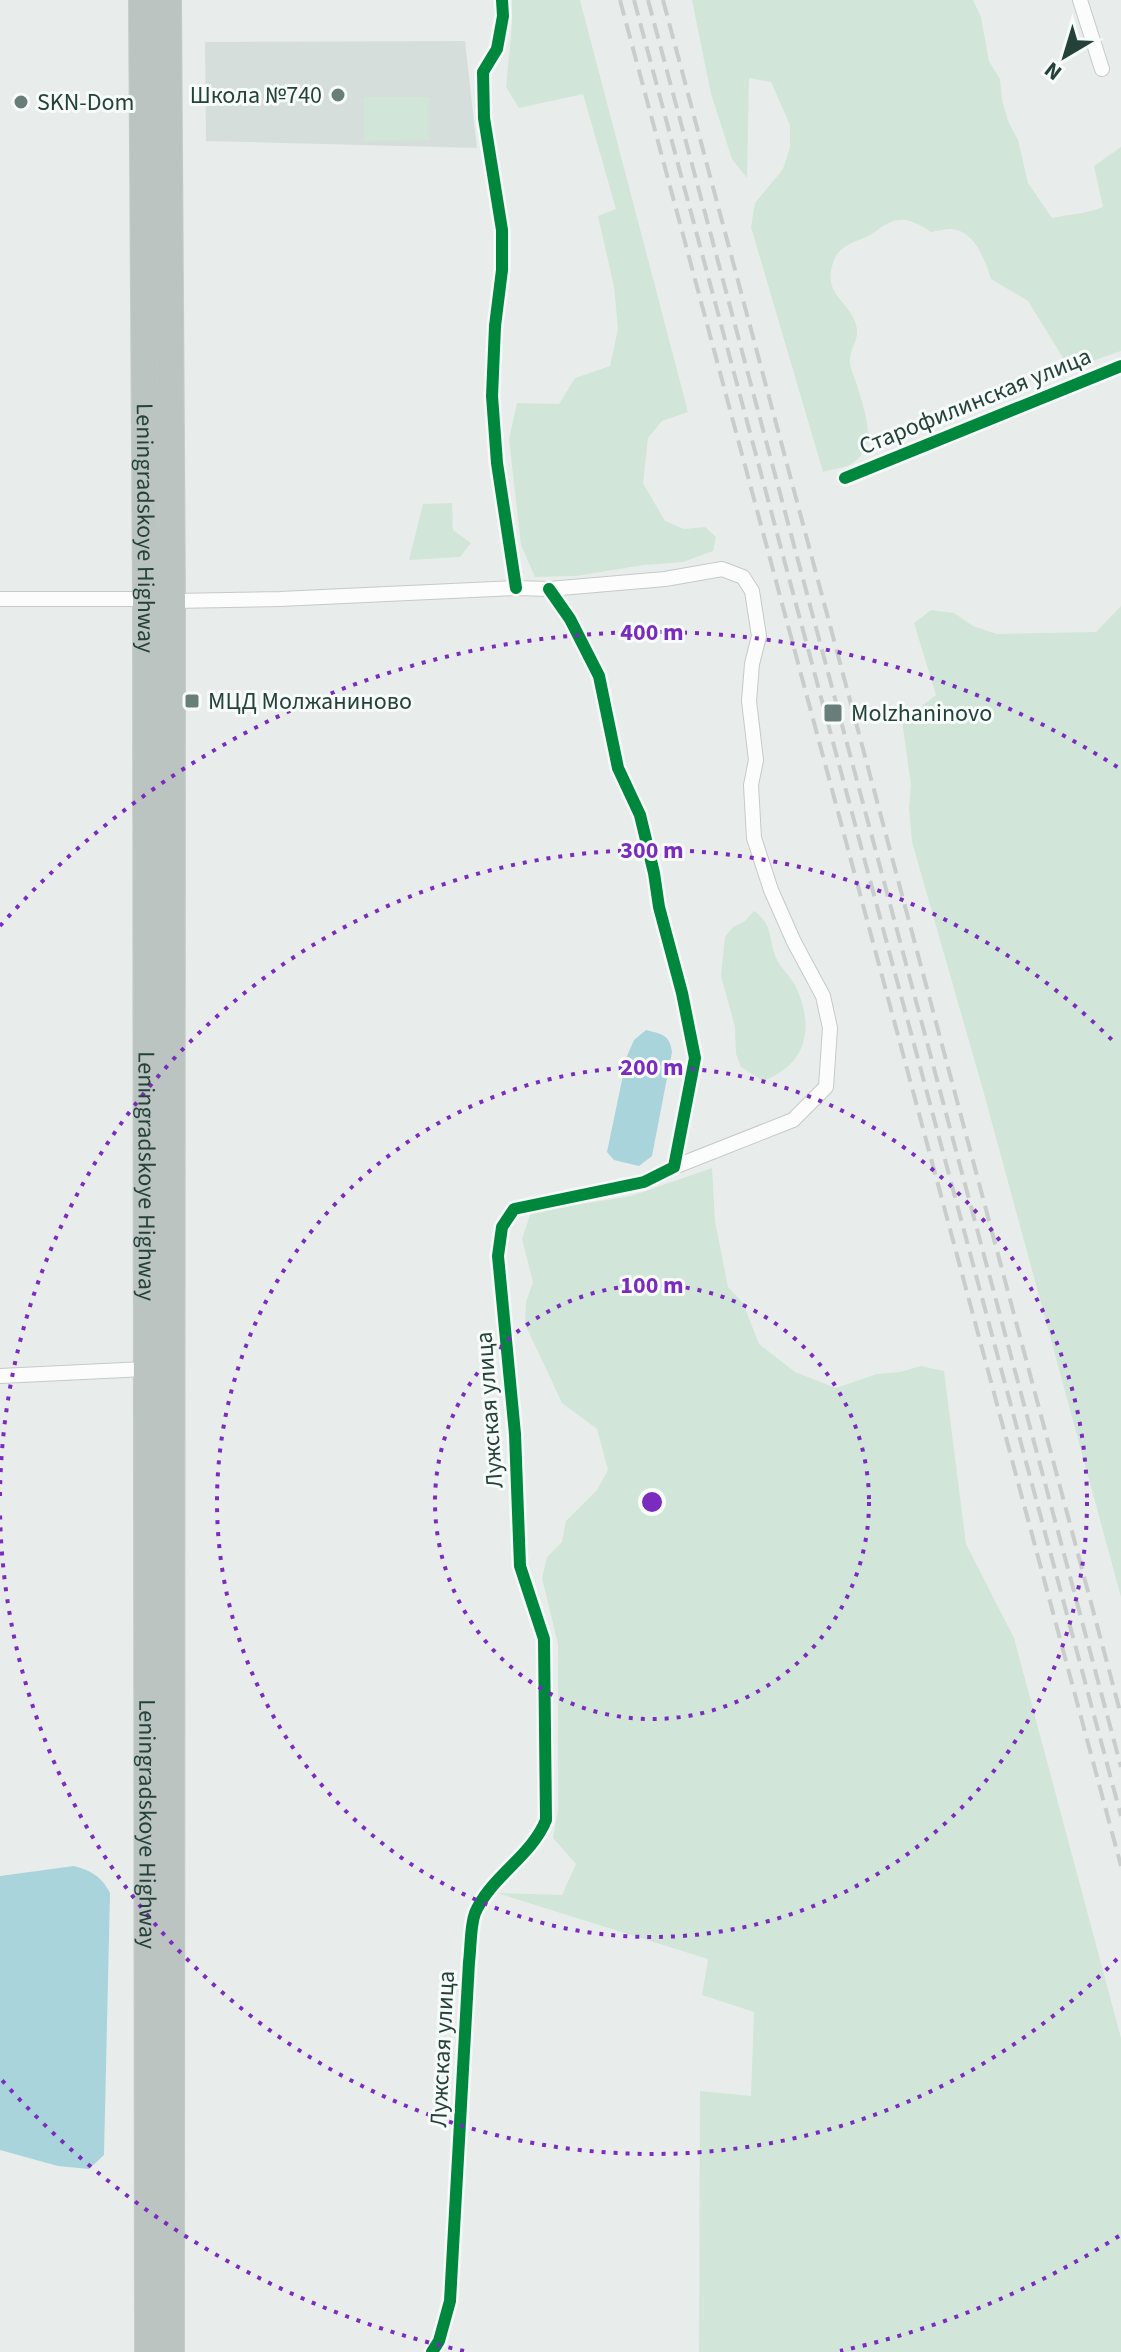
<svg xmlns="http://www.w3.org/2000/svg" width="1121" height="2352" viewBox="0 0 1121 2352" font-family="'Source Sans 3',sans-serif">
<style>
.built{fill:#d6dedb}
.green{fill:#d1e6d8}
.water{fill:#a9d4db}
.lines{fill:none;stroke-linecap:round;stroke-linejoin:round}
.street-casing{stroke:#c5cac8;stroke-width:16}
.highway-casing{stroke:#c3ccc9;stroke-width:28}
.street{stroke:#fcfcfc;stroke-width:14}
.highway{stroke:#bcc4c2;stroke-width:26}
.rail{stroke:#c9cdcc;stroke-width:4;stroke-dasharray:16 8;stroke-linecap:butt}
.cycleway-casing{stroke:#f7fbf9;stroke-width:17}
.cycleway{stroke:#00873e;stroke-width:12}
.ring{fill:none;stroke:#7b2cbf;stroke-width:4;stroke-dasharray:4 8}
.poi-dot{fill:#697e78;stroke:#f7fbf9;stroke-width:3}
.labels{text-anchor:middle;stroke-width:6;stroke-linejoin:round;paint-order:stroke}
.poi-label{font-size:24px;fill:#24423a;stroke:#f7fbf9;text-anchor:start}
.street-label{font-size:24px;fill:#24423a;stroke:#f7fbf9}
.centre{fill:#7b2cbf;stroke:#f7fbf9;stroke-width:4}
.ring-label{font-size:24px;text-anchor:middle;font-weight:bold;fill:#7b2cbf;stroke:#f7fbf9;stroke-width:6;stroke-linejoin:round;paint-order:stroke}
</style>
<rect width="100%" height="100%" fill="#e8edeb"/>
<path class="built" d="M 465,41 L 477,148 L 206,141 L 205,42 Z"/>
<path class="green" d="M 512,0 L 580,0 L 688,412 L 662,421 L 648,438 L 643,483 L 665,521 L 684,529 L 705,527 L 716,537 L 713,551 L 683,562 L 644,565 L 576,576 L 535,577 L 521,545 L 509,439 L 517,403 L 559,404 L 575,378 L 610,366 L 618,329 L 614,287 L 598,216 L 616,209 L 583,94 L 519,108 L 506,87 L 512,24 Z
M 692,0 L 973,0 L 981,17 L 989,61 L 1000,79 L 1002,100 L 1008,121 L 1018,140 L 1028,183 L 1052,218 C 1070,214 1086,214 1103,207 L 1094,166 L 1121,147 L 1121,351 L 1070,369 L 1028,301 L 991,279 C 985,260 975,231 951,229 C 945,229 937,231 931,232 C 909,218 898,214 876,231 C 862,242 839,242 833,263 C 824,291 842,297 853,317 C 863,337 852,342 850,359 C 849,366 854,376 856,382 C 863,407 880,444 853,463 C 846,468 832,469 823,472 L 751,227 L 755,203 L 783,169 L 790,147 L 790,125 L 771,82 L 749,78 L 747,178 L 732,159 L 711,94 Z
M 364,97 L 429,97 L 429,140 L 364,141 Z
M 452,503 L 453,530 L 471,543 L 460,557 L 409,560 L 423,504 Z
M 1121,606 L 1121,1597 L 983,1090 L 912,842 L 909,807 L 911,785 L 902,721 L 936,695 L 914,623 L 931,610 L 954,613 L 973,626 L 997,634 L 1096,632 Z
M 754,911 C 774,925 768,940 777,960 C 782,969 790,976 795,985 C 815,1026 808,1064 763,1081 L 741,1067 L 736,1054 L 735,1027 L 721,976 L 725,937 L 733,927 L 745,921 Z
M 712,1168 L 715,1221 L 728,1287 L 743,1303 L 759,1344 L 795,1372 L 836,1388 L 877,1374 L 900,1372 L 921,1366 L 944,1371 L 966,1544 L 1014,1638 L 1121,2038 L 1121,2352 L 699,2352 L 700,2091 L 751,2096 L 754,2012 L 702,1995 L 708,1959 L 497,1893 L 562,1895 L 576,1864 L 553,1838 L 558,1810 L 558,1644 L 542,1578 L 547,1557 L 562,1542 L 566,1521 L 597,1490 L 608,1470 L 597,1429 L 562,1403 L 525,1324 L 526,1302 L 533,1282 L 522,1239 L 531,1212 L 631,1196 Z"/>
<path class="water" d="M 646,1030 C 662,1034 670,1035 672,1052 L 652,1156 L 639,1166 L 614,1160 L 607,1152 L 627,1056 L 634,1040 Z
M 74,1866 C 92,1871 102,1877 110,1893 L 104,2155 L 89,2169 L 58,2166 L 0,2150 L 0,1876 Z"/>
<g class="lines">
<defs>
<path id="street" d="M 502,0 L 503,16 L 497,49 L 483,72 L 484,118 L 502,230 L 502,270 L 495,326 L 492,396 L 497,463 L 516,588
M 1080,0 L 1102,69
M 845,478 L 1121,366
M 0,599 L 146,599
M 172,601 L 280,599 L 516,588 L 549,589 L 665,579 L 722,569 L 743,577 L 752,591 L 759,636 L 752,664 L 749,701 L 756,760 L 751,785 L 754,838 L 771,890 L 794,942 L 823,996 L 830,1028 L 826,1087 L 793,1120 L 674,1167
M 0,1376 L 145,1369
M 432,2352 L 439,2341 L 450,2301 L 469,1962 C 471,1947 470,1927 475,1913 C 491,1876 531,1857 546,1820 L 544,1639 L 520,1566 L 515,1434 L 498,1256 L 502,1227 L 514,1209 L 644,1182 L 674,1167 L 695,1058 L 682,993 L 659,907 L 654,873 L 640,815 L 618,768 L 599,676 L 570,619 L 549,589"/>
<g id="highway">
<path id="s1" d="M 142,0 L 146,599 L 148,2352"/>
<path d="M 168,0 L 172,601 L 171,2352"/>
</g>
</defs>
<use href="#street" class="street-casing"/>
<use href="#highway" class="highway-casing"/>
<use href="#street" class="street"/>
<use href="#highway" class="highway"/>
<path class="rail" d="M 620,0 L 1121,1866
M 634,0 L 1121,1816
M 648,0 L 1121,1767
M 663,0 L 1121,1715"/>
<defs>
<path id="cycleway" d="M 502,0 L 503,16 L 497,49 L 483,72 L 484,118 L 502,230 L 502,270 L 495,326 L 492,396 L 497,463 L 516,588
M 845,478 L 1121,366
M 432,2352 L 439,2341 L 450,2301 L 469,1962 C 471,1947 470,1927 475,1913 C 491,1876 531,1857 546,1820 L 544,1639 L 520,1566 L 515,1434 L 498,1256 L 502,1227 L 514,1209 L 644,1182 L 674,1167 L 695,1058 L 682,993 L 659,907 L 654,873 L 640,815 L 618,768 L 599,676 L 570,619 L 549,589"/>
</defs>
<use href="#cycleway" class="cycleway-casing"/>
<use href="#cycleway" class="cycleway"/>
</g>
<g class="ring">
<circle cx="652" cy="1502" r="217"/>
<circle cx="652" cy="1502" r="435"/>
<path d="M1117 1959A652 652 0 0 1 0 1508M0 1496A652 652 0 0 1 1117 1045"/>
<path d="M1119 2236A870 870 0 0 1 840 2351M464 2351A870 870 0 0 1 0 2078M0 926A870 870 0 0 1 1119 768"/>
</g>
<g class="poi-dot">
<circle cx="338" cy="95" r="8"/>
<circle cx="21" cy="102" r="8"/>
<rect x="184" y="693" width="16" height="16" rx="4"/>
<rect x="823" y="703" width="20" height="20" rx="4"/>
</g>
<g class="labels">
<g class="poi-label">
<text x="322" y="103" text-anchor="end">Школа №740</text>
<text x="37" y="110">SKN-Dom</text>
<text x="208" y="709">МЦД Молжаниново</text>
<text x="851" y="721">Molzhaninovo</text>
</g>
<g class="street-label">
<text transform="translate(975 401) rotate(-22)" y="8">Старофилинская улица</text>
<text dy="8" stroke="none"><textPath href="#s1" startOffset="528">Leningradskoye Highway</textPath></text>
<text dy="8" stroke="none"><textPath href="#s1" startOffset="1176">Leningradskoye Highway</textPath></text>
<text transform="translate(489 1410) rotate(-94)" y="8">Лужская улица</text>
<text dy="8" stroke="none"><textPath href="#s1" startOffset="1824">Leningradskoye Highway</textPath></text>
<text transform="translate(442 2049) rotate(-87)" y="8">Лужская улица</text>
</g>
</g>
<circle cx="652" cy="1502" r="12" class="centre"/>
<g class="ring-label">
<text x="652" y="640">400 m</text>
<text x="652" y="858">300 m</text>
<text x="652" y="1075">200 m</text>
<text x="652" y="1293">100 m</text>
</g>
<g transform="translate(1065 56) rotate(218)" stroke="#f7fbf9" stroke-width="6" paint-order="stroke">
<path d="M0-6L14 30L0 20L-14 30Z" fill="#24423a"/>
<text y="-12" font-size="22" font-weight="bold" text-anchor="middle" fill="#24423a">N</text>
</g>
</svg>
